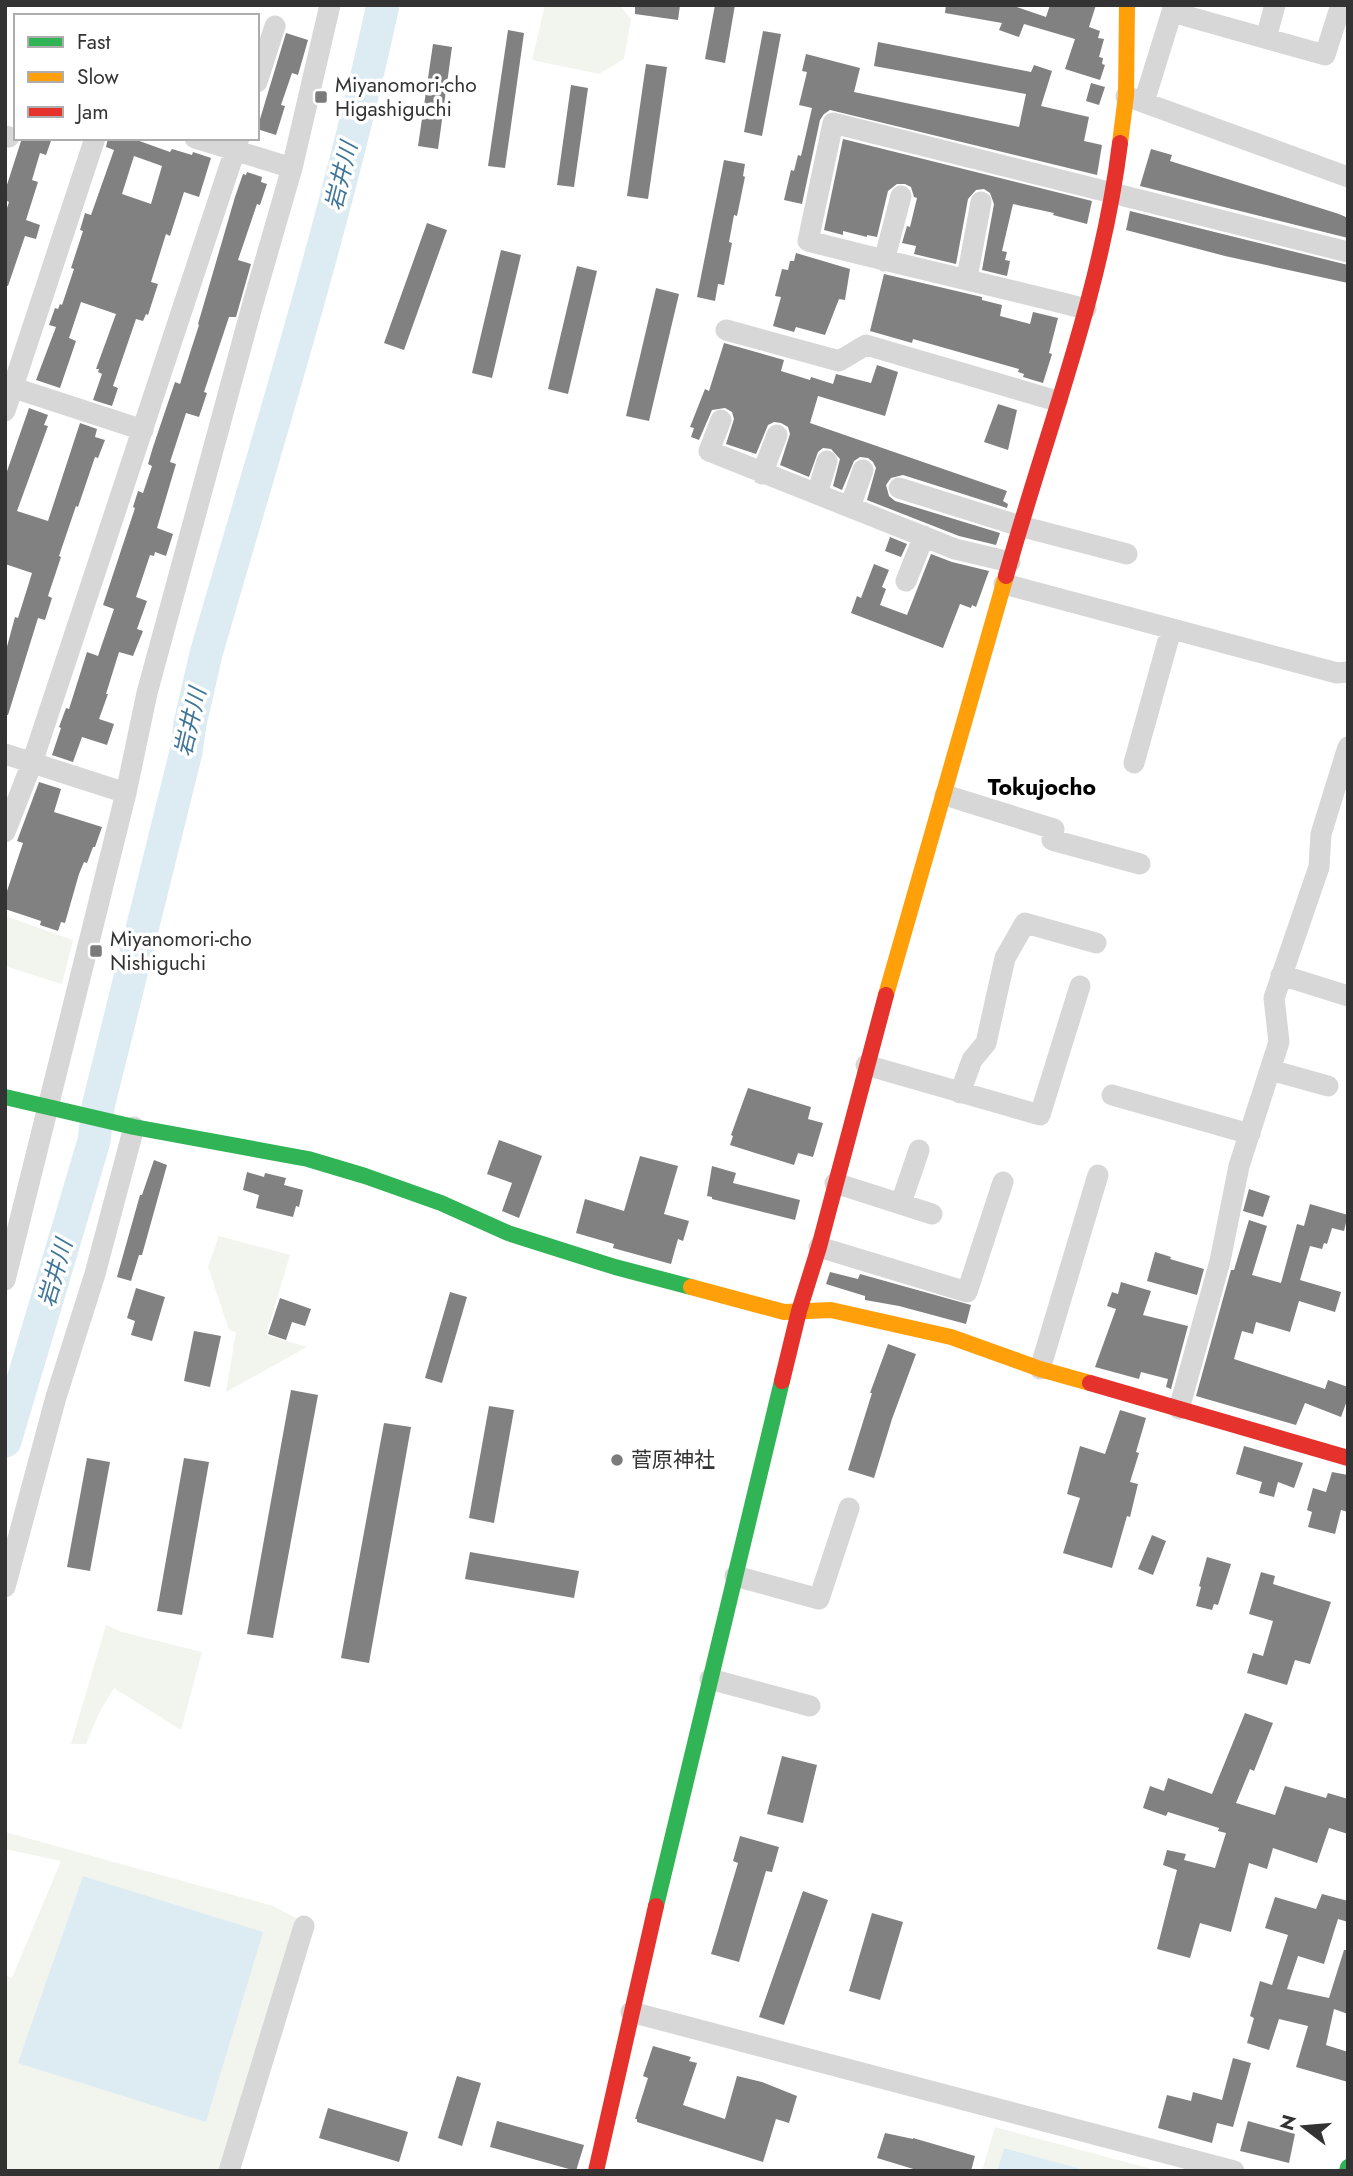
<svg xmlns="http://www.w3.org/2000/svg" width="1353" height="2176" viewBox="0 0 1353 2176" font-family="Jost,'Noto Sans JP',sans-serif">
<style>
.green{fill:#f1f5ed;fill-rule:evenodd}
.water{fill:#ddebf3}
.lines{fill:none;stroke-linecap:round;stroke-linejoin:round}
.river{stroke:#ddebf3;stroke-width:33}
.building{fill:#818181;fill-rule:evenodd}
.street{stroke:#d7d7d7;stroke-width:21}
.fast{stroke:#30b455;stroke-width:16}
.slow{stroke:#ff9f0a;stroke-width:16}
.jam{stroke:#e5322d;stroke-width:16}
.poi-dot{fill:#7a7a7a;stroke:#fff;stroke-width:2.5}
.labels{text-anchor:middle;stroke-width:7;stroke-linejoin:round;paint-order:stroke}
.poi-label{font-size:21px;fill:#333;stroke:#fff;text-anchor:start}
.water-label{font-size:23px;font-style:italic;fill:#3f7597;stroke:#fff}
.neighbourhood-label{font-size:23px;font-weight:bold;fill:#000;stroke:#fff}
</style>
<rect width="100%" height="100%" fill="#fff"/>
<path class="green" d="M 545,5 L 619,5 L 631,19 L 624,59 L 599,74 L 532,60 Z
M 5,916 L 73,940 L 62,984 L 5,966 Z
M 219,1236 L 290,1255 L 266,1335 L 307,1347 L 226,1392 L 236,1332 L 229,1330 L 208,1267 Z
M 106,1625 L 122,1632 L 202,1652 L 181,1730 L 114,1688 L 99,1713 L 86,1744 L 71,1744 Z
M 5,1832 L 273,1906 L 298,1919 L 222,2171 L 5,2171 L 5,1975 L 12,1978 L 61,1861 L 5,1849 ZM 83,1876 L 262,1932 L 206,2122 L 55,1958 Z
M 995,2127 L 1159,2171 L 1089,2171 L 1004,2148 L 997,2171 L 982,2171 Z"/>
<path class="water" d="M 83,1876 L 263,1932 L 206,2122 L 18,2063 Z
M 1004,2148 L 1089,2171 L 997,2171 Z"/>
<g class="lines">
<path class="river" d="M 5,1441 L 94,1141 L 98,1107 L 186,752 L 190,724 L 206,654 C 268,439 335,224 383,5"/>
</g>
<path class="building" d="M 635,5 L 680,5 L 678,20 L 635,14 Z
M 715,5 L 735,5 L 725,63 L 705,59 Z
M 946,5 L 1011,5 L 1046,17 L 1050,5 L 1096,5 L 1089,27 L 1100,31 L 1098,38 L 1104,39 L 1099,57 L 1103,58 L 1102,64 L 1105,65 L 1100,80 L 1065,69 L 1075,39 L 1024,24 L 1019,37 L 999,30 L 1002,23 L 945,13 Z
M 508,30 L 524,33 L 505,168 L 488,166 Z
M 763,31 L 781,34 L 762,136 L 744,132 Z
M 286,33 L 308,40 L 298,75 L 292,73 L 281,105 L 285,106 L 276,135 L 257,129 Z
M 878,42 L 1031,72 L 1034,65 L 1052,71 L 1041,106 L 1089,117 L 1084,141 L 1102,145 L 1097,175 L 830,110 L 824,114 L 820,120 L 802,204 L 784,200 L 791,170 L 794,171 L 798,155 L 801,156 L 812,108 L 799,105 L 807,72 L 802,71 L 806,54 L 860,68 L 854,92 L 1019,127 L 1026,94 L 874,66 Z
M 433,44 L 452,47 L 438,149 L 418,146 Z
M 646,64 L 667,67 L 648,199 L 627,196 Z
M 1091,83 L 1105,87 L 1099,105 L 1086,101 Z
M 571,85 L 588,88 L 574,187 L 557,185 Z
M 22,138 L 52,138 L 46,155 L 40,153 L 32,180 L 38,182 L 26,220 L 40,225 L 36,239 L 25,236 L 8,286 L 5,285 L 5,214 L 9,202 L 5,200 L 5,191 Z
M 108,138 L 131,138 L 170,152 L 172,149 L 192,155 L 193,152 L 211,158 L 199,197 L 184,192 L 170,236 L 166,234 L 151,282 L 158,284 L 148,315 L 146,314 L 143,321 L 136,319 L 113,386 L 118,388 L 112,406 L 93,400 L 102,374 L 98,372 L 99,369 L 96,369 L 116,314 L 81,302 L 69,338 L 76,341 L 60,388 L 36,380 L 56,327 L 49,325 L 55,308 L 58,309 L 60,304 L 62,305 L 74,269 L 71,268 L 83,231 L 80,230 L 85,213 L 91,215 L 114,150 L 106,147 ZM 134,156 L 162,166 L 151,204 L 122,194 Z
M 843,139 L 1092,201 L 1087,224 L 1053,215 L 1054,213 L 1013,204 L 1002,251 L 1007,252 L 1005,260 L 1010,261 L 1007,276 L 982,270 L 994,204 L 990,193 L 984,189 L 976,190 L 968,199 L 956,264 L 914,254 L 916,246 L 902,243 L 907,226 L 910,227 L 917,198 L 914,197 L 911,187 L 905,184 L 897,184 L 888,191 L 877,237 L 867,235 L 867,237 L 843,231 L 843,235 L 824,230 Z
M 1151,149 L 1172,155 L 1170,161 L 1339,214 L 1348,218 L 1348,238 L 1140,186 Z
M 724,160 L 745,164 L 743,176 L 745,177 L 737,216 L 734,215 L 729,242 L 732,243 L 724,285 L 718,284 L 715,301 L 697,297 Z
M 247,172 L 262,177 L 261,182 L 267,184 L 260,205 L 257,204 L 238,260 L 251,264 L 236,317 L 229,317 L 204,392 L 207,393 L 199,417 L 186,413 L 170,462 L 176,464 L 157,528 L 173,534 L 166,556 L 155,552 L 154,556 L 150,555 L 136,597 L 147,601 L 137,629 L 143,631 L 133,656 L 119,652 L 106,694 L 108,694 L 99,719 L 114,724 L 107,745 L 82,737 L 73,762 L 52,755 L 61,728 L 59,727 L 66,708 L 69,709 L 87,652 L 98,656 L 114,609 L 103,605 L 135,508 L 133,507 L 138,491 L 143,493 L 152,466 L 148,464 L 153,447 L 175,382 L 180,384 L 199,325 L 198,324 L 235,197 L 243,174 L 246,175 Z
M 1130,211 L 1348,265 L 1348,283 L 1225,256 L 1126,230 Z
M 427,223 L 447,230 L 404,350 L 384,343 Z
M 501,250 L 521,255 L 492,378 L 472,373 Z
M 796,253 L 850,269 L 845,300 L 839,299 L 825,335 L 796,327 L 794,332 L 773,326 L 781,297 L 775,296 L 782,269 L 788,270 L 790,261 L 794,261 Z
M 577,266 L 597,271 L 568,394 L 548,389 Z
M 884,274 L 982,297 L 982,300 L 1002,305 L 1000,316 L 1030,324 L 1033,312 L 1058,318 L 1049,353 L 1052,354 L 1043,383 L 1023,377 L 1024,374 L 1018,372 L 1019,369 L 913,339 L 912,343 L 870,331 Z
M 656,288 L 679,294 L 649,421 L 626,416 Z
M 724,343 L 784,360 L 781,371 L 810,380 L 811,377 L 833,384 L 836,374 L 871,383 L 877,365 L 898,372 L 885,416 L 818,396 L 810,423 L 1007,491 L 1003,501 L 1008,504 L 1007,508 L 903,475 L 891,478 L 886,485 L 889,496 L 895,501 L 1000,533 L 996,545 L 959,536 L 867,500 L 876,468 L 873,462 L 868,458 L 860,457 L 854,461 L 842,490 L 833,486 L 840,459 L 831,449 L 823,448 L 818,452 L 809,477 L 780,465 L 790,434 L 788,427 L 781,423 L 774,422 L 768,425 L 756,454 L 726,444 L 734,419 L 732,412 L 725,408 L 712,410 L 699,440 L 691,437 L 694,428 L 690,427 L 705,389 L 709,391 Z
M 998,404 L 1017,410 L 1008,450 L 984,442 Z
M 29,408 L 48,415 L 44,425 L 48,426 L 17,511 L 48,521 L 80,423 L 97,429 L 95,437 L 105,440 L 98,458 L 95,457 L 78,507 L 76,506 L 59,556 L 61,557 L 48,596 L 52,598 L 45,620 L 38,618 L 8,715 L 5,715 L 5,654 L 15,617 L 18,618 L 32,573 L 5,564 L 5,477 Z
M 890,537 L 907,544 L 901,557 L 885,551 Z
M 931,554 L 952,562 L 989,571 L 976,607 L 972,605 L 971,608 L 960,604 L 943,648 L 851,613 L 857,596 L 861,598 L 874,564 L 889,570 L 882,587 L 886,589 L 880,605 L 907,615 Z
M 39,782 L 61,789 L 54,812 L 102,827 L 95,847 L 93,847 L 87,863 L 84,862 L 79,874 L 65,923 L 61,922 L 58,931 L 40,925 L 41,921 L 5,909 L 5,897 L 23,843 L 17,841 Z
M 748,1088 L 811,1107 L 808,1119 L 823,1123 L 813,1157 L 798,1153 L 794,1165 L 730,1145 L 733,1136 L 731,1135 Z
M 499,1140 L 542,1156 L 519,1218 L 502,1211 L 512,1183 L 487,1174 Z
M 640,1156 L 678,1166 L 664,1214 L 689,1221 L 683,1241 L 678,1239 L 671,1264 L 613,1248 L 614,1244 L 576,1233 L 585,1199 L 624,1211 Z
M 154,1160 L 167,1165 L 142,1255 L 139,1255 L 131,1281 L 117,1277 L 140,1195 L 142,1195 Z
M 712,1166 L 736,1173 L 733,1183 L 800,1200 L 795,1220 L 712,1199 L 712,1197 L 707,1196 Z
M 247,1172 L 264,1177 L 265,1173 L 286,1178 L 284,1185 L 303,1190 L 299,1207 L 296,1206 L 293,1217 L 256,1208 L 259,1195 L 243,1190 Z
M 1249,1189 L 1270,1196 L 1263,1217 L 1243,1211 Z
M 1310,1204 L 1348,1215 L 1344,1231 L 1332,1228 L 1327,1244 L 1324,1243 L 1322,1249 L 1310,1246 L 1300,1280 L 1341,1292 L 1335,1312 L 1299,1301 L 1290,1332 L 1256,1322 L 1253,1334 L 1242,1331 L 1234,1359 L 1325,1389 L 1328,1380 L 1348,1387 L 1348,1398 L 1341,1417 L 1305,1403 L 1296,1425 L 1196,1396 L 1231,1270 L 1234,1270 L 1249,1220 L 1267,1226 L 1252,1275 L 1281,1283 L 1297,1224 L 1304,1226 Z
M 1155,1252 L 1171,1257 L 1170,1259 L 1204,1269 L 1197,1295 L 1147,1281 Z
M 830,1272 L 858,1279 L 860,1274 L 971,1305 L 966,1324 L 899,1306 L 865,1300 L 865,1296 L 826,1284 Z
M 1121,1282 L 1151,1291 L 1143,1315 L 1188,1326 L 1171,1389 L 1166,1387 L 1168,1379 L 1141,1372 L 1139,1379 L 1095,1367 L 1116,1309 L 1107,1306 L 1112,1292 L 1118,1294 Z
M 136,1288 L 165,1297 L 152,1341 L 131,1335 L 135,1321 L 127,1318 Z
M 450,1292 L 467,1297 L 442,1383 L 425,1378 Z
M 280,1298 L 311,1309 L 305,1326 L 292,1322 L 286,1340 L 268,1334 Z
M 194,1331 L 221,1336 L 210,1387 L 184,1381 Z
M 888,1344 L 916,1354 L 892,1419 L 874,1478 L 848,1470 L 872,1393 L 870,1393 Z
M 291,1390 L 318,1395 L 273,1638 L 247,1634 Z
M 489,1406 L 514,1410 L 494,1523 L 469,1518 Z
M 1120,1410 L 1146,1418 L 1136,1452 L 1139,1453 L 1130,1482 L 1138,1484 L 1130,1517 L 1127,1516 L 1112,1568 L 1063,1553 L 1080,1498 L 1067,1494 L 1080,1446 L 1105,1454 Z
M 384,1423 L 411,1427 L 369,1663 L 341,1658 Z
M 1244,1446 L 1303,1463 L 1294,1488 L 1278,1482 L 1274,1497 L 1259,1493 L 1262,1482 L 1236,1474 Z
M 87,1458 L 110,1462 L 90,1571 L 67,1567 Z
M 184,1458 L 209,1462 L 182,1615 L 157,1611 Z
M 1332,1472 L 1348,1475 L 1348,1512 L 1341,1510 L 1335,1534 L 1308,1527 L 1312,1512 L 1307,1510 L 1313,1488 L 1326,1492 Z
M 1152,1535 L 1166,1541 L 1153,1575 L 1138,1569 Z
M 470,1552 L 579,1571 L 574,1598 L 465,1579 Z
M 1207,1557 L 1231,1564 L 1218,1605 L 1214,1604 L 1212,1610 L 1196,1606 L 1201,1587 L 1199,1586 Z
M 1261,1572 L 1275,1576 L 1273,1584 L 1331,1602 L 1310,1664 L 1295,1660 L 1287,1685 L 1247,1673 L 1253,1653 L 1263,1656 L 1273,1621 L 1249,1614 Z
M 1245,1713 L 1273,1723 L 1254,1771 L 1250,1769 L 1236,1803 L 1275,1815 L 1285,1786 L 1326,1798 L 1328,1793 L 1348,1799 L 1348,1834 L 1329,1828 L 1317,1863 L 1273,1848 L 1267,1869 L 1249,1863 L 1231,1932 L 1200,1923 L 1190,1958 L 1157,1949 L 1177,1870 L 1163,1865 L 1167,1850 L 1186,1854 L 1184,1860 L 1215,1868 L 1226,1833 L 1218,1831 L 1219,1828 L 1168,1812 L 1166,1816 L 1143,1808 L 1150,1786 L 1164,1791 L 1168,1778 L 1212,1794 Z
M 782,1756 L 817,1765 L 803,1823 L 767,1814 Z
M 740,1836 L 779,1847 L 772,1872 L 766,1871 L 739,1962 L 711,1954 L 738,1863 L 733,1861 Z
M 803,1891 L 828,1900 L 784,2025 L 759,2017 Z
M 1322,1894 L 1348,1901 L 1348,1922 L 1338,1919 L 1324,1964 L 1298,1956 L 1287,1989 L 1329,1998 L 1344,1950 L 1348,1950 L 1348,2014 L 1334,2009 L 1326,2045 L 1348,2052 L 1348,2082 L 1296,2067 L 1308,2026 L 1279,2019 L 1269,2050 L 1247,2043 L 1254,2018 L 1250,2016 L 1260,1981 L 1272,1985 L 1288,1935 L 1265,1928 L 1275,1897 L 1316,1909 Z
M 872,1913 L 903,1922 L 880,2000 L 849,1991 Z
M 653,2046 L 691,2057 L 689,2061 L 697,2063 L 683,2105 L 725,2119 L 737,2076 L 762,2082 L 797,2096 L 789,2123 L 776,2119 L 763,2162 L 637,2122 L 637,2119 L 635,2119 L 648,2078 L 643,2076 Z
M 1233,2058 L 1251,2063 L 1233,2127 L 1217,2123 L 1212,2143 L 1158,2128 L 1167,2095 L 1191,2101 L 1193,2092 L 1222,2100 Z
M 457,2076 L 481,2083 L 462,2146 L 438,2138 Z
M 328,2108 L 408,2132 L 399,2162 L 319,2138 Z
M 497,2121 L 584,2145 L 576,2171 L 490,2147 Z
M 1248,2121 L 1295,2134 L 1289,2163 L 1240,2151 Z
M 885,2133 L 913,2139 L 913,2138 L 975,2156 L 971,2171 L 920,2171 L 877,2158 Z"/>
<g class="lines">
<path class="street" d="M 1172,12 L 1325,55 L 1341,5
M 1266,38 L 1275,5
M 257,82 L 275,26
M 1126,96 L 1348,177
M 1144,102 L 1174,5
M 5,136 L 9,137
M 195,138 L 292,168
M 884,261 L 901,196
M 967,278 L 981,202
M 1086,309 C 993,285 900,265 808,241 L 833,123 L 1348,252
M 726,330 L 839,361 L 866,345 L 1057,401
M 5,385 L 143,430
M 5,411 L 95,138
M 721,420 L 709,451 L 955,549 L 1010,562
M 762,474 L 777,435
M 899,488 L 1020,526 L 1127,554
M 817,494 L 827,461
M 850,507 L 863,470
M 906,581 L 924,536
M 1004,584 L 1337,673 L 1348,672
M 5,754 L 126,793
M 1134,763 L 1171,630
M 945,795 L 1054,829 L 1052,840 L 1140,864
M 5,832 L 32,763 L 239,138
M 1281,975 L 1348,996
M 866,1065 L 1040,1115 L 1080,986
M 1271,1070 L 1328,1086
M 960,1093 L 972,1060 L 986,1043 L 1005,958 L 1025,923 L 1096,943
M 1112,1095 L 1250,1134
M 835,1183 L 932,1214
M 901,1203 L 919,1150
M 819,1247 L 967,1292 L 1003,1182
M 5,1280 L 126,793 L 147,693 L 251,310 L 292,168 L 330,5
M 1040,1369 L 1098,1175
M 1179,1409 L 1220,1261 L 1239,1166 L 1279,1042 L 1274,998 L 1319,867 L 1321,834 L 1348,747
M 735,1576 L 819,1599 L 849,1508
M 5,1587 L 56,1397 L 95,1274 L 134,1127
M 710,1679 L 810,1706
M 631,2012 L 1234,2171
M 229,2171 L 304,1926"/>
<path class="fast" d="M 5,1097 L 134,1127 L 308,1159 L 365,1176 L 441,1203 L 508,1233 L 615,1267 L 691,1287
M 656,1906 L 782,1381
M 1347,2171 L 1348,2167"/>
<path class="slow" d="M 1120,143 L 1126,96 L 1127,5
M 886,995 L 1006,576
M 691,1287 L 784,1312 L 831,1310 L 951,1337 L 1040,1369 L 1090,1383"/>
<path class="jam" d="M 1006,576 C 1046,432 1102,291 1120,143
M 782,1381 L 799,1311 L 819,1247 L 886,995
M 1090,1383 L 1348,1458
M 596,2171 L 656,1906"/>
</g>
<g class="poi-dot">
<rect x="314" y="90" width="14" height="14" rx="3.5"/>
<rect x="89" y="944" width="14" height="14" rx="3.5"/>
<circle cx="617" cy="1460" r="7"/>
</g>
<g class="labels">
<g class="poi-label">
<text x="335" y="92">Miyanomori-cho<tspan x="335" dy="24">Higashiguchi</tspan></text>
<text x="110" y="946">Miyanomori-cho<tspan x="110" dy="24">Nishiguchi</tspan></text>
<text x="631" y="1467">菅原神社</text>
</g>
<g class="water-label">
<text transform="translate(341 176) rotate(-76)" y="8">岩井川</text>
<text transform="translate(190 722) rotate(-77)" y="8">岩井川</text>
<text transform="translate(55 1273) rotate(-74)" y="8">岩井川</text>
</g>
<g class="neighbourhood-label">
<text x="1042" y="795">Tokujocho</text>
</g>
</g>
<rect width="1353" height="2176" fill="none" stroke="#333333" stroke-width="14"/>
<rect x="14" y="14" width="245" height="126" fill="#ffffff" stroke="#adadad" stroke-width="2"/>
<rect x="28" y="37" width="35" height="10" fill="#30b455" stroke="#adadad" stroke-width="2"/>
<text x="77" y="49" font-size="21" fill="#333333">Fast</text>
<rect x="28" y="72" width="35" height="10" fill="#ff9f0a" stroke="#adadad" stroke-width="2"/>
<text x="77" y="84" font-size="21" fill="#333333">Slow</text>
<rect x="28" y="107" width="35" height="10" fill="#e5322d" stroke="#adadad" stroke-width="2"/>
<text x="77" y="119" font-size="21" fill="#333333">Jam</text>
<g transform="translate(1304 2127) rotate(286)" stroke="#ffffff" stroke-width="5" paint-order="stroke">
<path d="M0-5L12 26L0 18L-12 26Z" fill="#333333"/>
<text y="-10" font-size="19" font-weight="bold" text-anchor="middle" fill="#333333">N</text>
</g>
</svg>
